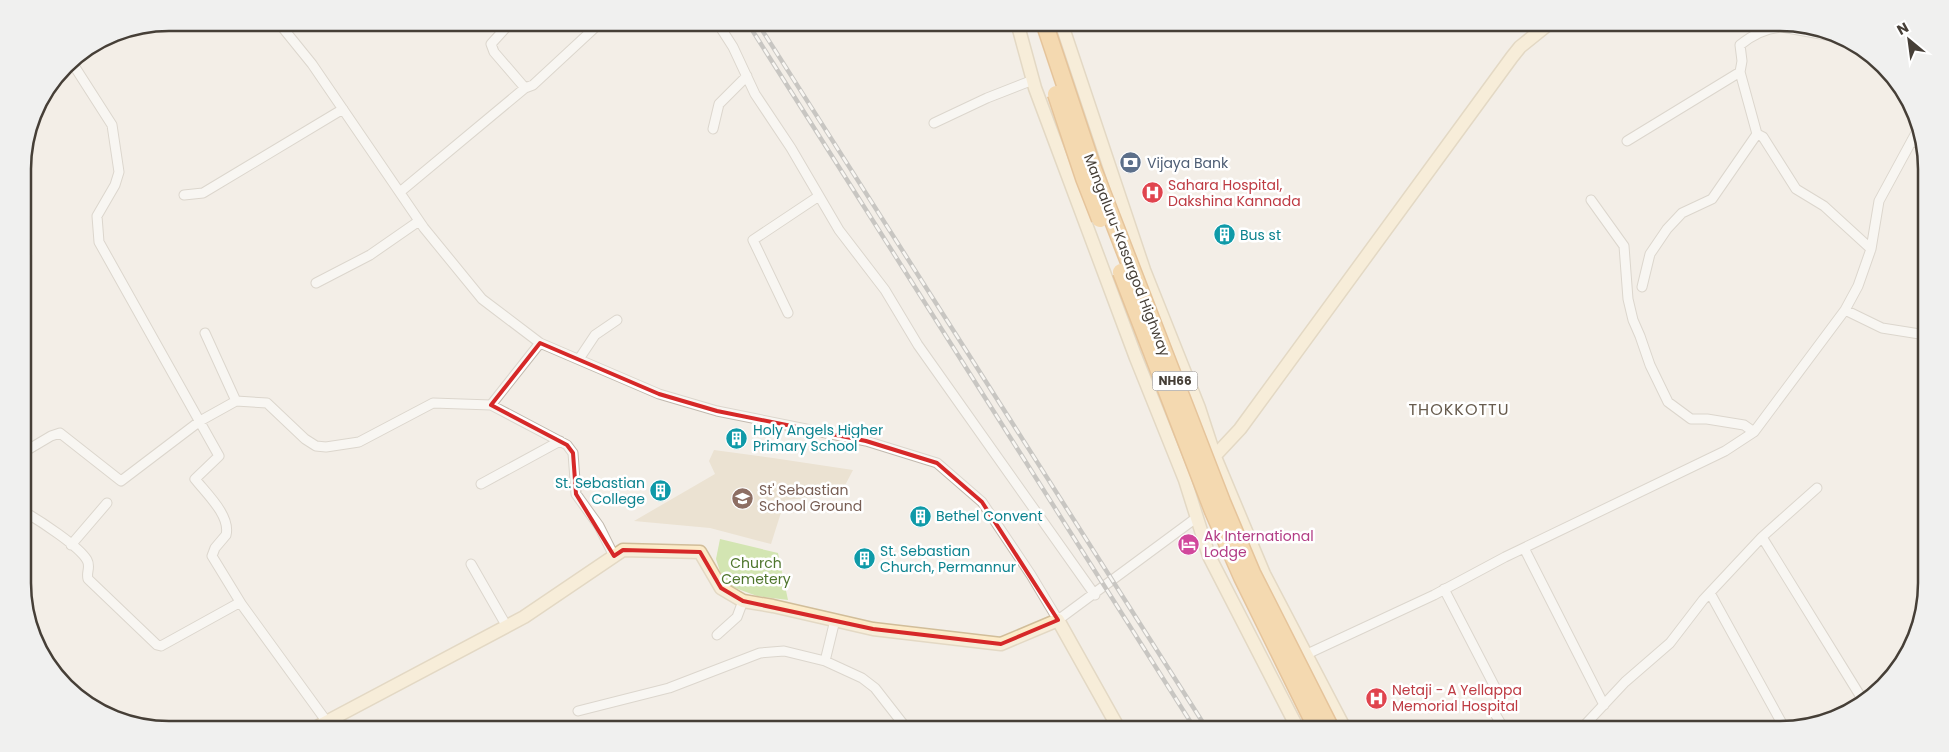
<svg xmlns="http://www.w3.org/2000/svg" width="1949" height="752" viewBox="0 0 1949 752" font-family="Poppins,sans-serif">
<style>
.education{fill:#ebe2d2}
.green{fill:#d3e5b2}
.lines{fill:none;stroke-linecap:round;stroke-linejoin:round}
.street-casing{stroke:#c1b8ad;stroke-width:11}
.secondary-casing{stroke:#d1bd99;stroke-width:15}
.street{stroke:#fff;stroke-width:9}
.secondary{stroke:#fcebc8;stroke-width:12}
.rail-casing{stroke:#969696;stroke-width:4.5}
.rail{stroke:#fff;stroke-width:2.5;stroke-dasharray:8;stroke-linecap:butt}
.highway-bridge-casing{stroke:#d6913e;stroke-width:19;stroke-linecap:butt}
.highway-bridge{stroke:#f7be6e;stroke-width:16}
.marked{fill:none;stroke:#d62828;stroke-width:4;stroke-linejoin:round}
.labels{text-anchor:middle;stroke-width:5;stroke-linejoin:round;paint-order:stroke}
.shield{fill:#fff;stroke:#7e7973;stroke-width:1}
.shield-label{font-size:12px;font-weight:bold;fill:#463f37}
.service-label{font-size:14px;fill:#4e5e75;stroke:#fff;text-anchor:start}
.health-label{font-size:14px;fill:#be3a42;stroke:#fff;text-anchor:start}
.culture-label{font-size:14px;fill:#0d838f;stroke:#fff;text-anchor:start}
.street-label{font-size:14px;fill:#463f37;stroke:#fff}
.education-label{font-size:14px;fill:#785e54;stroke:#fff;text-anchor:start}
.hotel-label{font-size:14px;fill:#b23c85;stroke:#fff;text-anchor:start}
.park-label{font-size:14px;fill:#4e752c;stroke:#fff}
.quarter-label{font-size:16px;letter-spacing:1px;fill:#685c4e;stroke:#fff}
.rim{fill:none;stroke:#463f37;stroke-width:2.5}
</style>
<rect width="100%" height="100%" fill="#f3eee7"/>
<path class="education" d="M 714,450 L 773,458 L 853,470 L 840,495 L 785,500 L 771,544 L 710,528 L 634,521 L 715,474 L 709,461 Z"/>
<path class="green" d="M 720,539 L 778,553 L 788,600 L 757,596 L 724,584 L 716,559 Z"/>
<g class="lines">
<defs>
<path id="street" d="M 278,22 L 312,64 L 424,228 L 482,299 L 540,343 L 659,394 L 717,411 L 866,441 L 937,463 L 982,502 L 1031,575 L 1058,620 L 1196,518
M 511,22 L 491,44 L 494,52 L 525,88
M 717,22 L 733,47 L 755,94 L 791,148 L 839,230 L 885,290 L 918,345 L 1095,595
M 71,61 L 112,125 L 119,172 L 115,185 L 97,216 L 99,242 L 219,456 L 195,479 C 206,493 231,516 226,535 L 215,548 L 212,556 L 242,605
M 1740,72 L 1742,61 L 1740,45 C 1752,35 1767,28 1782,27 L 1837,37
M 934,123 L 987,98 L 1033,80
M 713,129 L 719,104 L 747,76
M 1912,140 L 1924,147
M 1627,141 L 1740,72 L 1757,134 L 1763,137 L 1796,189 L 1824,206 L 1871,249
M 400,192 L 525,88 L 533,85 L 601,22
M 184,195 L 203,193 L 343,109
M 1591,200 L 1624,246 L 1628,299 L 1633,320 L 1640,336 L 1650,365 L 1668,402 L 1691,419 L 1707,419 L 1744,425 L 1754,432
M 316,283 L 370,255 L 419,221
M 1642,287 L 1650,254 L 1667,229 L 1682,213 L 1712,199 L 1757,134
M 1845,310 L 1882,328 L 1926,335
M 788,313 L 753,240 L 819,196
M 579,359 L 595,335 L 617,320
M 236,401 L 267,403 L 305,439 L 316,446 L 326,447 L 359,442 L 433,403 L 491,405 L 567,445 L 573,453 L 576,494 L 599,526 L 614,556
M 491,405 L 540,343
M 24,452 L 51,436 L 60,433 L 121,481 L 200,421 L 236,401 L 205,333
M 481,484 L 560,441
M 25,512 C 40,521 79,546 87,560 C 91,567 86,572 88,579 L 157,645 L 161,646 L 237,604 L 242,605 L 327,722
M 1762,537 L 1864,702
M 71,545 L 107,503
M 1525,550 L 1604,705
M 471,564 L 506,625
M 1444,589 L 1497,691
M 1710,593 L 1785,729
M 717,635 L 737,617 L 743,601
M 1305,655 L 1434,595 L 1505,557 L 1725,451 L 1754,432 L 1845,310 L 1858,286 L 1871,249 L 1879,201 L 1917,131
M 825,661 L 835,620
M 578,711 L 669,688 L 760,653 L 784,651 L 825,661 L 862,678 L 875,688 L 907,729
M 1494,712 L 1504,729
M 1591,719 L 1598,729
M 1581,729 L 1625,682 L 1670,643 L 1703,600 L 1762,537 L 1817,488"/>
<path id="secondary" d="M 1017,22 L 1035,88 L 1136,358 L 1185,480 L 1209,556 L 1298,729
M 1061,22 L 1144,270 L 1199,408 L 1215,457 L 1264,574 L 1345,729
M 1211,460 L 1240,429 L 1512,57 L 1520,47 L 1551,22
M 313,729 L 524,617 L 623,550 L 700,552 L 721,588 L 743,601 L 773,606 L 873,629 L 1001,644 L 1058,620 L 1119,729"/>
</defs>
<use href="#street" class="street-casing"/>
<use href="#secondary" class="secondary-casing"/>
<use href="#street" class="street"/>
<use href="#secondary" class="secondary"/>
<defs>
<path id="rail" d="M 747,22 L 1195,729
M 757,22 L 1207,729"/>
</defs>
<use href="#rail" class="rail-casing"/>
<use href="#rail" class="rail"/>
<defs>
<path id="highway-bridge" d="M 1044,22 L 1093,169 L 1222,502 L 1252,573 L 1331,729
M 1056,94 L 1084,178 L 1100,219
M 1121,272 L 1213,511 L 1242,577 L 1317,729"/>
</defs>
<use href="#highway-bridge" class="highway-bridge-casing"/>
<use href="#highway-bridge" class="highway-bridge"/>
</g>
<path d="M0 0H1949V752H0ZM 540,343 L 659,394 L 717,411 L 866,441 L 937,463 L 982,502 L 1058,620 L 1001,644 L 873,629 L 743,601 L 721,588 L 700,552 L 623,550 L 614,556 L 576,494 L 573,453 L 567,445 L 491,405 Z" fill="#f3eee7" fill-opacity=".55" fill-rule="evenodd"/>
<path class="marked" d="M 540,343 L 659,394 L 717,411 L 866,441 L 937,463 L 982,502 L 1058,620 L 1001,644 L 873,629 L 743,601 L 721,588 L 700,552 L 623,550 L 614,556 L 576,494 L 573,453 L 567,445 L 491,405 Z"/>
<defs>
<symbol id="bank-disc" viewBox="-11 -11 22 22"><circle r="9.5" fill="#5c6f8a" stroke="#fff"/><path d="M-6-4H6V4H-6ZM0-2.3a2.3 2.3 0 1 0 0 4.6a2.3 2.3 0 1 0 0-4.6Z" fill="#fff"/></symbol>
<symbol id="hospital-disc" viewBox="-11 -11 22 22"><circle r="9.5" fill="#e0444e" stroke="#fff"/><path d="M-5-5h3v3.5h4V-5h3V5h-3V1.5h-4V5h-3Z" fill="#fff"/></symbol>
<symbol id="building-disc" viewBox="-11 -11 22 22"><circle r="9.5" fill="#0f9aa8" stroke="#fff"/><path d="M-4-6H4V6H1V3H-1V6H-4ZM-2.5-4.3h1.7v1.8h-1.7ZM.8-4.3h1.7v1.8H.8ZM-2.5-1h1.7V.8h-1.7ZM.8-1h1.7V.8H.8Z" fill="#fff"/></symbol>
<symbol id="school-disc" viewBox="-11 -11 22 22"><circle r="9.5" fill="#8d6e63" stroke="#fff"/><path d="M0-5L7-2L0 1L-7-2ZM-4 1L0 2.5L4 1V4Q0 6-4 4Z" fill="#fff"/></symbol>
<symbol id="hotel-disc" viewBox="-11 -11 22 22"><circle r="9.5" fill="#d1479c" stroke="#fff"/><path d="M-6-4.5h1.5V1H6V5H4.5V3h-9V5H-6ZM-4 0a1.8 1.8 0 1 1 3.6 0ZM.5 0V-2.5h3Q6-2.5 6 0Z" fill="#fff"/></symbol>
</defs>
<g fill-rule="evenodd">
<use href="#bank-disc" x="1118" y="150" width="25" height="25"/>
<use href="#hospital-disc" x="1140" y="180" width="25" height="25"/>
<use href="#building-disc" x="1212" y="222" width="25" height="25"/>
<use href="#building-disc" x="724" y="426" width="25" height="25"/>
<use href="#building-disc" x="648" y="478" width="25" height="25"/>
<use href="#school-disc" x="730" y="486" width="25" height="25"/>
<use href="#building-disc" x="908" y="504" width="25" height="25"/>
<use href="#hotel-disc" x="1176" y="532" width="25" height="25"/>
<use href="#building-disc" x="852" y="546" width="25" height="25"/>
<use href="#hospital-disc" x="1364" y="686" width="25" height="25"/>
</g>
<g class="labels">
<rect class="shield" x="1152.5" y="371.5" width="45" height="19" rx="4"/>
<g class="shield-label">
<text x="1175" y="385">NH66</text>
</g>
<g class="service-label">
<text x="1147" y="168">Vijaya Bank</text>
</g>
<g class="health-label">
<text x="1168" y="190">Sahara Hospital,<tspan x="1168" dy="16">Dakshina Kannada</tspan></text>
<text x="1392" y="695">Netaji - A Yellappa<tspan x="1392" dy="16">Memorial Hospital</tspan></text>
</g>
<g class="culture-label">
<text x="1240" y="240">Bus st</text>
<text x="753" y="435">Holy Angels Higher<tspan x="753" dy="16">Primary School</tspan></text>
<text x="645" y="488" text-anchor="end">St. Sebastian<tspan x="645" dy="16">College</tspan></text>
<text x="936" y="521">Bethel Convent</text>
<text x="880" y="556">St. Sebastian<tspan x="880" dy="16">Church, Permannur</tspan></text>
</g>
<g class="street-label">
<text transform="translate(1127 255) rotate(69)" y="5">Mangaluru-Kasargod Highway</text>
</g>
<g class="education-label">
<text x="759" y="495">St' Sebastian<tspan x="759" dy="16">School Ground</tspan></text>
</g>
<g class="hotel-label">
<text x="1204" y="541">Ak International<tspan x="1204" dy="16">Lodge</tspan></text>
</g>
<g class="park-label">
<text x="756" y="568">Church<tspan x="756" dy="16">Cemetery</tspan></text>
</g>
<g class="quarter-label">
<text x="1459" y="415">THOKKOTTU</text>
</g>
</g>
<path d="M0 0H1949V752H0ZM169 31H1780A138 138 0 0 1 1918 169V583A138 138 0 0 1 1780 721H169A138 138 0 0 1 31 583V169A138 138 0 0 1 169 31Z" fill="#f0f0ef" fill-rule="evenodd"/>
<path class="rim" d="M169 31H1780A138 138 0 0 1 1918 169V583A138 138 0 0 1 1780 721H169A138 138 0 0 1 31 583V169A138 138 0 0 1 169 31Z"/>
<g transform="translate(1909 40) rotate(331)" stroke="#ffffff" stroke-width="4" paint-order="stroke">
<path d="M0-4L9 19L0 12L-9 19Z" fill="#463f37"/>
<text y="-8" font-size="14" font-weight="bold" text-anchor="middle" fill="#463f37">N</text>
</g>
</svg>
